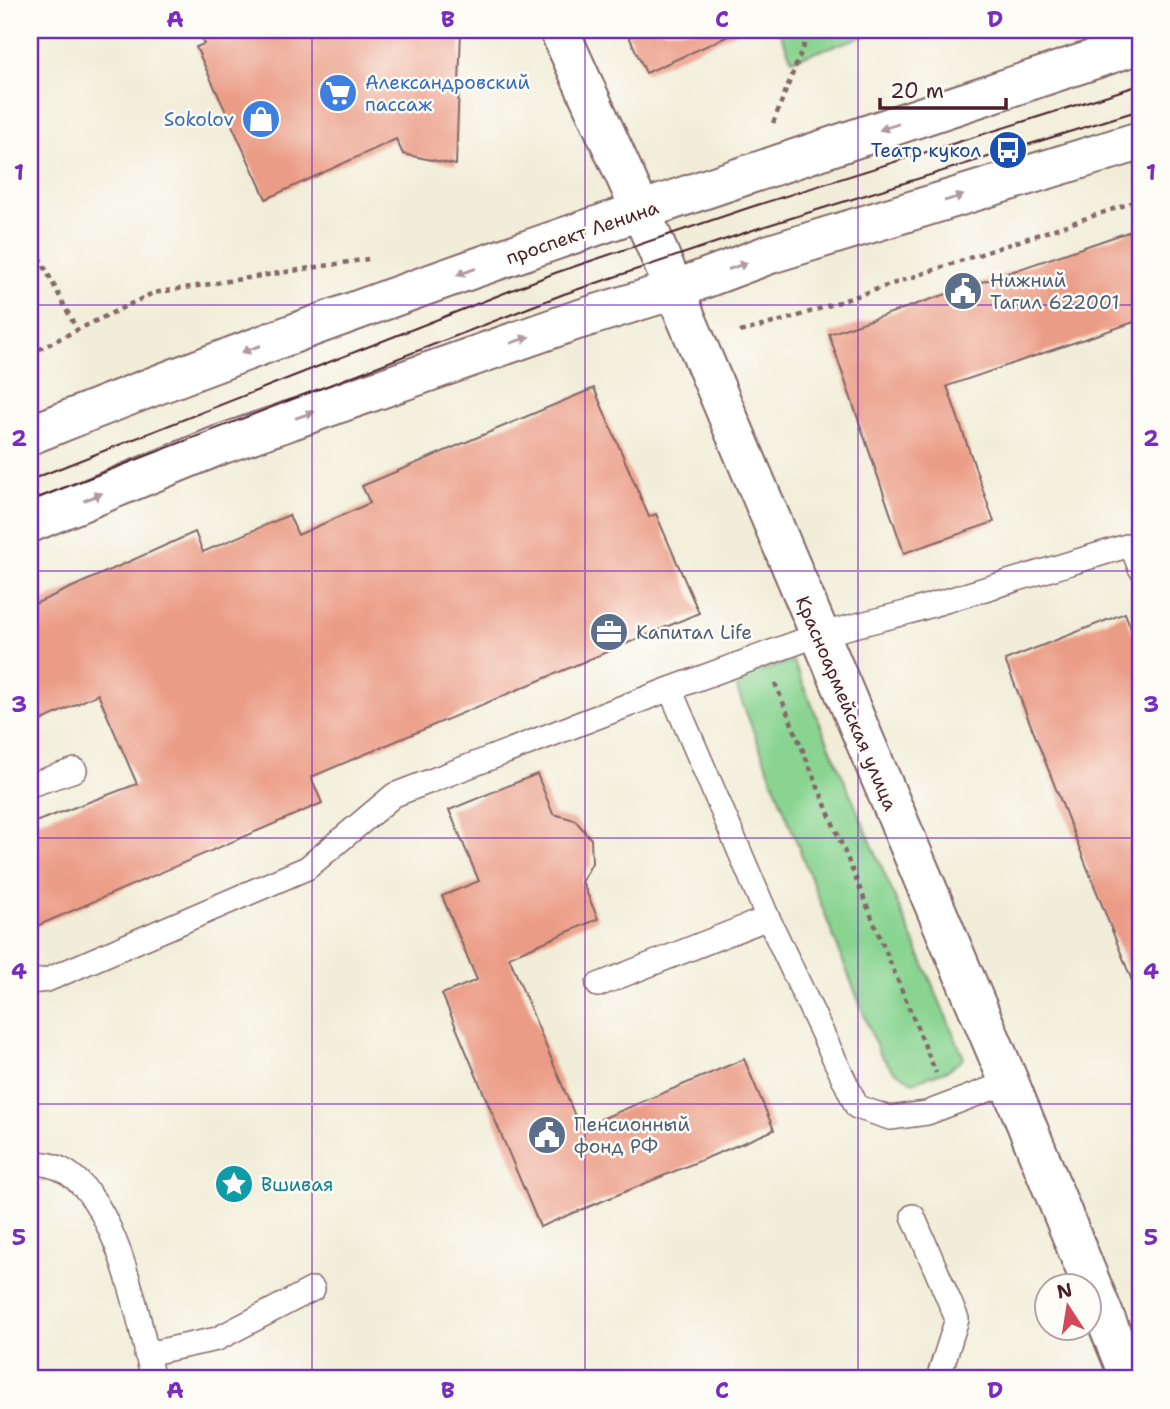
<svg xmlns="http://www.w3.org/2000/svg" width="1170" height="1409" viewBox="0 0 1170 1409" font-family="'Shantell Sans',sans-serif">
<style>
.green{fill:#89d491;stroke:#6a7a5e;stroke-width:2}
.building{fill:#eb9c86}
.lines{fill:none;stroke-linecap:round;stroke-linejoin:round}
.lane-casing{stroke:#846768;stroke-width:26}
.street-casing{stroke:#846768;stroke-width:42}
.secondary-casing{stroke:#846768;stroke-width:42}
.path{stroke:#846768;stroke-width:4.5;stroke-dasharray:5 5;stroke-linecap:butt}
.lane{stroke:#fff;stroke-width:23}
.street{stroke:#fff;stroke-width:38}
.secondary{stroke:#fff;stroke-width:38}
.tram{stroke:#4a1f2b;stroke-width:2}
.oneway{fill:#ae9aa0}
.grid{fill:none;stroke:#7b2cbf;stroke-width:2;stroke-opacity:0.55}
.labels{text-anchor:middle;stroke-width:5;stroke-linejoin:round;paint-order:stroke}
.shop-label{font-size:19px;fill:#366cbe;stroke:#fdfcf7;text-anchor:start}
.transit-label{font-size:19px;fill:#164399;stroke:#fdfcf7;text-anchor:end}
.street-label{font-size:19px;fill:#4a1f2b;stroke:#fdfcf7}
.service-label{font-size:19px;fill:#4e5e75;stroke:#fdfcf7;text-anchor:start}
.culture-label{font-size:19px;fill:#0d838f;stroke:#fdfcf7;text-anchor:start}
.neatline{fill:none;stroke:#7b2cbf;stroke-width:2.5}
.grid-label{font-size:23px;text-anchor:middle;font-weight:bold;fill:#7b2cbf}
</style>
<rect width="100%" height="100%" fill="#fdfcf7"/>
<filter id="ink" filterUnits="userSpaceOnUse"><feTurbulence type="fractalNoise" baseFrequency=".0143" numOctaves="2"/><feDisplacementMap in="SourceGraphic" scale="14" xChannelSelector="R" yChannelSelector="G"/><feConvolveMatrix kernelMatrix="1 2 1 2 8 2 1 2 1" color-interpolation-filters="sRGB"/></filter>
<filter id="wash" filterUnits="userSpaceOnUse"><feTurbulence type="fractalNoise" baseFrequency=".00686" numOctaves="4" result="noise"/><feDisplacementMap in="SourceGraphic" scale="28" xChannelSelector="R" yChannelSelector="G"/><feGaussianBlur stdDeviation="1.57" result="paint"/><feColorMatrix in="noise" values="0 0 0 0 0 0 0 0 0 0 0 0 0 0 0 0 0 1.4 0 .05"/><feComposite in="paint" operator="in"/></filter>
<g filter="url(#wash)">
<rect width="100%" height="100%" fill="#f1edd8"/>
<path class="green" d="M 779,30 L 882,30 L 792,60 Z
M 793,661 L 964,1058 L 948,1070 L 913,1082 L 893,1070 L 879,1053 L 737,689 L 743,676 Z"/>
<g id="blocks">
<path class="building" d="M 198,30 L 461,30 L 456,165 L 403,154 L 396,139 L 266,199 L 196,47 L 204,44 Z
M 626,30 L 742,30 L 646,73 Z
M 1140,228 L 1140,320 L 947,386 L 994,522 L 904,553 L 829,334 Z
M 594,388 L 649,517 L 656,514 L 699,613 L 311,777 L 322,803 L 30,929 L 30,824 L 137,784 L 98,694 L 30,726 L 30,606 L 195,532 L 203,552 L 289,515 L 298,535 L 370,503 L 362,486 Z
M 1125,613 L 1140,652 L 1138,996 L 1005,660 Z
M 537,774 L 553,814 L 575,820 L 591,839 L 592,863 L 582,881 L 598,919 L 509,957 L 580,1128 L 744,1059 L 774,1130 L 540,1227 L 442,994 L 477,980 L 442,896 L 479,881 L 449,810 Z"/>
</g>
</g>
<g filter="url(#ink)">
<use href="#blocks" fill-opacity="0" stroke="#846768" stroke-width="2"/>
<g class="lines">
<defs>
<path id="lane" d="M 1131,545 L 1140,568
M 30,785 L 75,770
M 30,982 L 47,980 L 307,868 L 394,795 L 670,689
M 598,985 L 768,918
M 1009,1082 L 927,1113 L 890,1118 L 857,1107 L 768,918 L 670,689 L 818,635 L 909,612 L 1140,542
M 30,1164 C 113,1154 138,1322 153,1379
M 913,1216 L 957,1319 L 938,1379
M 146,1354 L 217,1339 L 313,1289"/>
<path id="street" d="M 641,211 L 1009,1082 L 1130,1379"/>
<path id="secondary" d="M 559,30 L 641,211
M 30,435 C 394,288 768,168 1140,44
M 30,523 L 220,445 L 574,321 L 674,290 L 770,254 L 1140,141"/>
</defs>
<use href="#lane" class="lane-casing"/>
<use href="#street" class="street-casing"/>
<use href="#secondary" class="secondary-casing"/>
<path class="path" d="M 773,123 L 810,30
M 30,239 L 77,330 L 153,293 L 368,259
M 740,332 L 795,317 L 1140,200
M 30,354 L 77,330
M 775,683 L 936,1073"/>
<use href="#lane" class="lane"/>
<use href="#street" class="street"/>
<use href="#secondary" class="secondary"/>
<path class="tram" d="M 30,480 L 555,273 L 751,207 L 1140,85
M 30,501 L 564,294 L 759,228 L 1140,110"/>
</g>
<defs><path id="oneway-solid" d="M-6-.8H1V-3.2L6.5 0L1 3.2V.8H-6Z" transform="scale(1.75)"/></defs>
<g class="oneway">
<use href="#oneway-solid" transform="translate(889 127) rotate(162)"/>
<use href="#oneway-solid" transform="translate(954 198) rotate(-17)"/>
<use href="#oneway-solid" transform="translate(738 266) rotate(-20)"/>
<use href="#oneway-solid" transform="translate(466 272) rotate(160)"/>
<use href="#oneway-solid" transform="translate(520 340) rotate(-19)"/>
<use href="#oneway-solid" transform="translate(251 349) rotate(160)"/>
<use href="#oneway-solid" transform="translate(305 415) rotate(-19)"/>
<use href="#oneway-solid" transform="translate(93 497) rotate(-22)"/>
</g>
</g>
<path class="grid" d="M 312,30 L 312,1379M 585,30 L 585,1379M 858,30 L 858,1379M 30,305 L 1140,305M 30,571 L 1140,571M 30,838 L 1140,838M 30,1104 L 1140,1104"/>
<defs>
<symbol id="supermarket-disc" viewBox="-11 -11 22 22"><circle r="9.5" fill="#3f7fe0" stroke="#fdfcf7"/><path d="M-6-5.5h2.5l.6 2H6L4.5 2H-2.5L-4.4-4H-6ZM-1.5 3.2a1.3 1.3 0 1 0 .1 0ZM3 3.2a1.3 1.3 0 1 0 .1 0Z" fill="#fff"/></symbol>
<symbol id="shop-disc" viewBox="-11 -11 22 22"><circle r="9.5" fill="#3f7fe0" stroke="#fdfcf7"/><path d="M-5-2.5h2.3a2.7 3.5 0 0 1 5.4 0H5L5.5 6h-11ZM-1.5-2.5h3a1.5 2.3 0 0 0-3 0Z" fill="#fff"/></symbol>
<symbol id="bus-disc" viewBox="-11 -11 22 22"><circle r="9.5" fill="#1a4fb4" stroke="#fdfcf7"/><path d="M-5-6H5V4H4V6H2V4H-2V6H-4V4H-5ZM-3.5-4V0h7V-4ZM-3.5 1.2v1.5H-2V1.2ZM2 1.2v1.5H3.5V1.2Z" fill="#fff"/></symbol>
<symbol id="civic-disc" viewBox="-11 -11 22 22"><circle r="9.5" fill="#5c6f8a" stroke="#fdfcf7"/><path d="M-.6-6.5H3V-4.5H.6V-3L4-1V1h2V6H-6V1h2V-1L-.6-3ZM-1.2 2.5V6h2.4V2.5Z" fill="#fff"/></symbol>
<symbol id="office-disc" viewBox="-11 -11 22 22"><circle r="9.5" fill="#5c6f8a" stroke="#fdfcf7"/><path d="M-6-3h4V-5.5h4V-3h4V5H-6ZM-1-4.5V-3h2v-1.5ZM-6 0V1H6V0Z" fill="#fff"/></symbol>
<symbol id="sight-disc" viewBox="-11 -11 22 22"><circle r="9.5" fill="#0f9aa8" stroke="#fdfcf7"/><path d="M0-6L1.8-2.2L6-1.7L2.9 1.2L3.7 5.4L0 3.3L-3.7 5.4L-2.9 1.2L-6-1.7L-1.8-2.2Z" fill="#fff"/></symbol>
</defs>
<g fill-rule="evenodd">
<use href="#supermarket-disc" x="316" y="71" width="44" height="44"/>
<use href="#shop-disc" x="239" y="97" width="44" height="44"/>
<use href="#bus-disc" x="986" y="128" width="44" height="44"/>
<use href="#civic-disc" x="941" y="269" width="44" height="44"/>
<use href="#office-disc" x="587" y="610" width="44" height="44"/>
<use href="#civic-disc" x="525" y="1113" width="44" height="44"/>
<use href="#sight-disc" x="212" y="1162" width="44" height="44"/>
</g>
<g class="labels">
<g class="shop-label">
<text x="365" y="89">Александровский<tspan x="365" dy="22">пассаж</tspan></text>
<text x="234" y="126" text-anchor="end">Sokolov</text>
</g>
<g class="transit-label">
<text x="981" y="157">Театр кукол</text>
</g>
<g class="street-label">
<text transform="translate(582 232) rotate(-19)" y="7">проспект Ленина</text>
<text transform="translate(847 703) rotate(67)" y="7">Красноармейская улица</text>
</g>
<g class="service-label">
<text x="990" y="287">Нижний<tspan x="990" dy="22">Тагил 622001</tspan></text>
<text x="636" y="639">Капитал Life</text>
<text x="574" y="1131">Пенсионный<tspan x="574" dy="22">фонд РФ</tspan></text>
</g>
<g class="culture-label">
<text x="261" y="1191">Вшивая</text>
</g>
</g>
<rect width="1170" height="1409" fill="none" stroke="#fdfcf7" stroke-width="77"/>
<g transform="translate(1068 1307) rotate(348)"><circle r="33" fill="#fdfcf7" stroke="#b5a4a5" stroke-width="2"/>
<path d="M0-5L12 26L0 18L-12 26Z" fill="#d1495b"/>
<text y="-10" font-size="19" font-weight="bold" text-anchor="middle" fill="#4a1f2b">N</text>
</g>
<path d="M880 98v10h126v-10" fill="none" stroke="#4a1f2b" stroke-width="3.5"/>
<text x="890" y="98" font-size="21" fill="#4a1f2b" stroke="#fdfcf7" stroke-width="5" paint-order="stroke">20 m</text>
<rect x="38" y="38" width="1094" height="1332" class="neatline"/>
<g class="grid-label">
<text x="175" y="27">A</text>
<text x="448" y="27">B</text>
<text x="722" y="27">C</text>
<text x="995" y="27">D</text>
<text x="19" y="180">1</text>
<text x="1151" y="180">1</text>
<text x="19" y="446">2</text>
<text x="1151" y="446">2</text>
<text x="19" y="712">3</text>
<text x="1151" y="712">3</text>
<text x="19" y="979">4</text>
<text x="1151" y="979">4</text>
<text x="19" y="1245">5</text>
<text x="1151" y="1245">5</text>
<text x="175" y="1398">A</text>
<text x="448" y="1398">B</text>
<text x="722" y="1398">C</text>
<text x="995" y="1398">D</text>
</g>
</svg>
